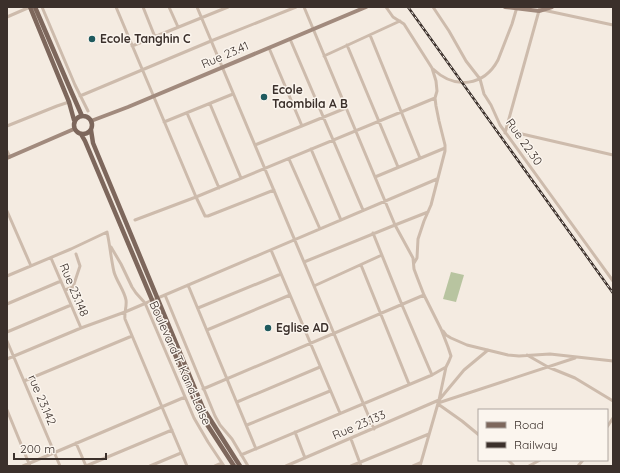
<svg xmlns="http://www.w3.org/2000/svg" width="620" height="473" viewBox="0 0 620 473" font-family="Quicksand,sans-serif">
<style>
.green{fill:#b8c4a0}
.lines{fill:none;stroke-linecap:round;stroke-linejoin:round}
.street{stroke:#cdbbac;stroke-width:3}
.secondary{stroke:#a18a7d;stroke-width:4}
.primary{stroke:#7d675c;stroke-width:4.5}
.rail-casing{stroke:#3b302b;stroke-width:2.5}
.rail{stroke:#fbf5ee;stroke-width:1;stroke-dasharray:3;stroke-linecap:butt}
.poi-dot{fill:#1f5a5e;stroke:#fbf5ee;stroke-width:1.5}
.labels{text-anchor:middle;stroke-width:3;stroke-linejoin:round;paint-order:stroke}
.poi-label{font-size:12px;font-weight:bold;fill:#3b302b;stroke:#fbf5ee;text-anchor:start}
.street-label{font-size:12px;fill:#3b302b;stroke:#fbf5ee}
</style>
<rect width="100%" height="100%" fill="#f4ebe1"/>
<path class="green" d="M 451,272 L 464,275 L 456,302 L 443,299 Z"/>
<g class="lines">
<path class="street" d="M 42,7 L 75,85 L 88,111
M 116,7 L 196,197 L 205,216 L 208,216 L 274,190
M 143,7 L 155,37
M 169,7 L 178,27
M 197,7 L 374,429
M 304,7 L 395,225 L 413,258 L 414,269 L 417,277 L 424,295 L 441,329 L 448,347 L 451,356 L 449,361 L 446,367 L 439,400 L 420,466
M 386,7 L 393,17 L 404,24 L 432,68 L 436,81 L 437,91 L 435,98 L 436,106 L 439,121 L 445,145 L 445,151 L 431,205 L 424,221 L 418,239 L 417,258 L 414,263
M 433,7 L 449,31 L 466,61 L 480,79 L 484,94 L 491,105 L 500,125 L 613,281
M 543,10 L 613,25
M 7,17 L 30,7
M 370,35 L 420,158
M 290,39 L 363,210
M 347,45 L 398,167
M 132,46 L 228,7
M 269,48 L 302,126
M 324,56 L 400,21
M 433,69 C 455,90 484,86 498,60 L 512,24 L 517,7
M 80,96 L 211,41 L 296,7
M 210,104 L 241,178
M 187,113 L 219,188
M 164,122 L 233,94
M 7,126 L 57,106 L 69,102
M 507,127 L 522,134 L 613,155
M 505,133 L 540,7
M 255,145 L 346,108
M 311,149 L 341,220
M 7,151 L 10,157
M 289,159 L 320,229
M 375,177 L 445,148
M 7,211 L 31,266
M 135,220 L 196,197 L 435,98
M 373,233 L 402,305 L 432,375
M 111,247 L 121,264 L 132,287 L 136,293 L 145,303 L 194,418 L 208,442 L 224,466
M 271,250 L 340,413
M 51,258 L 81,328
M 304,262 L 395,225 L 428,212
M 361,265 L 409,384
M 7,276 L 71,249 L 107,232 C 110,245 111,259 114,272 C 117,282 124,290 126,300 C 127,307 124,312 125,319 L 162,407 L 187,466
M 188,285 L 256,449
M 314,286 L 382,255
M 65,290 L 73,287 L 80,266 L 76,254
M 165,295 L 215,416 L 220,425 L 232,439 L 248,466
M 7,304 L 61,281
M 198,308 L 281,274
M 207,330 L 290,295
M 443,331 L 446,335 L 451,338 L 467,345 L 508,355 L 519,356 L 550,354 L 613,361
M 7,332 L 71,305
M 7,341 L 60,466
M 527,355 L 548,367 L 575,378 L 613,401
M 7,359 L 81,328 L 125,312 L 437,179
M 24,381 L 132,336
M 203,389 L 424,295
M 237,402 L 320,367
M 438,403 L 575,358
M 438,404 L 462,421 L 479,435
M 7,410 L 30,466
M 247,425 L 330,391
M 607,427 L 613,418
M 295,432 L 305,458
M 351,439 L 361,466
M 76,443 L 86,466
M 241,455 L 432,375 L 446,367
M 508,460 L 514,466
M 23,466 L 185,397
M 86,466 L 172,430
M 150,466 L 181,453
M 215,466 L 222,463
M 286,466 L 439,400 L 464,370 L 488,350
M 351,466 L 429,434
M 413,466 L 420,463
M 529,466 L 540,460
M 578,466 L 583,460"/>
<path class="secondary" d="M 505,7 L 539,11 L 552,7
M 91,121 L 128,107 L 366,7
M 7,158 L 74,129"/>
<path class="primary" d="M 30,7 L 69,102 L 74,120
M 35,7 L 71,91 L 82,116
M74 125a9 9 0 1 1 18 0a9 9 0 1 1-18 0Z
M 91,130 L 93,143 L 203,408 L 240,466
M 81,134 L 85,141 L 198,409 L 208,426 L 234,466"/>
<defs>
<path id="rail" d="M 408,7 L 613,293"/>
</defs>
<use href="#rail" class="rail-casing"/>
<use href="#rail" class="rail"/>
</g>
<g class="poi-dot">
<circle cx="92" cy="39" r="4"/>
<circle cx="264" cy="97" r="4"/>
<circle cx="268" cy="328" r="4"/>
</g>
<g class="labels">
<g class="poi-label">
<text x="100" y="43">Ecole Tanghin C</text>
<text x="272" y="94">Ecole<tspan x="272" dy="14">Taombila A B</tspan></text>
<text x="276" y="332">Eglise AD</text>
</g>
<g class="street-label">
<text transform="translate(225 55) rotate(-23)" y="4">Rue 23.41</text>
<text transform="translate(524 142) rotate(55)" y="4">Rue 22.30</text>
<text transform="translate(74 290) rotate(67)" y="4">Rue 23.148</text>
<text transform="translate(180 363) rotate(66)" y="4">Boulevard T. Kand-Lalse</text>
<text transform="translate(42 400) rotate(67)" y="4">rue 23.142</text>
<text transform="translate(359 425) rotate(-23)" y="4">Rue 23.133</text>
</g>
</g>
<rect width="620" height="473" fill="none" stroke="#3b302b" stroke-width="16"/>
<rect x="478" y="409" width="130" height="52" fill="#fbf5ee" stroke="#aea6a0"/>
<rect x="486" y="422" width="20" height="6" fill="#7d675c" stroke="#aea6a0"/>
<text x="514" y="429" font-size="12" fill="#3b302b">Road</text>
<rect x="486" y="442" width="20" height="6" fill="#3b302b" stroke="#aea6a0"/>
<text x="514" y="449" font-size="12" fill="#3b302b">Railway</text>
<path d="M14 453v6h92v-6" fill="none" stroke="#3b302b" stroke-width="2"/>
<text x="20" y="453" font-size="12" fill="#3b302b" stroke="#fbf5ee" stroke-width="3" paint-order="stroke">200 m</text>
</svg>
